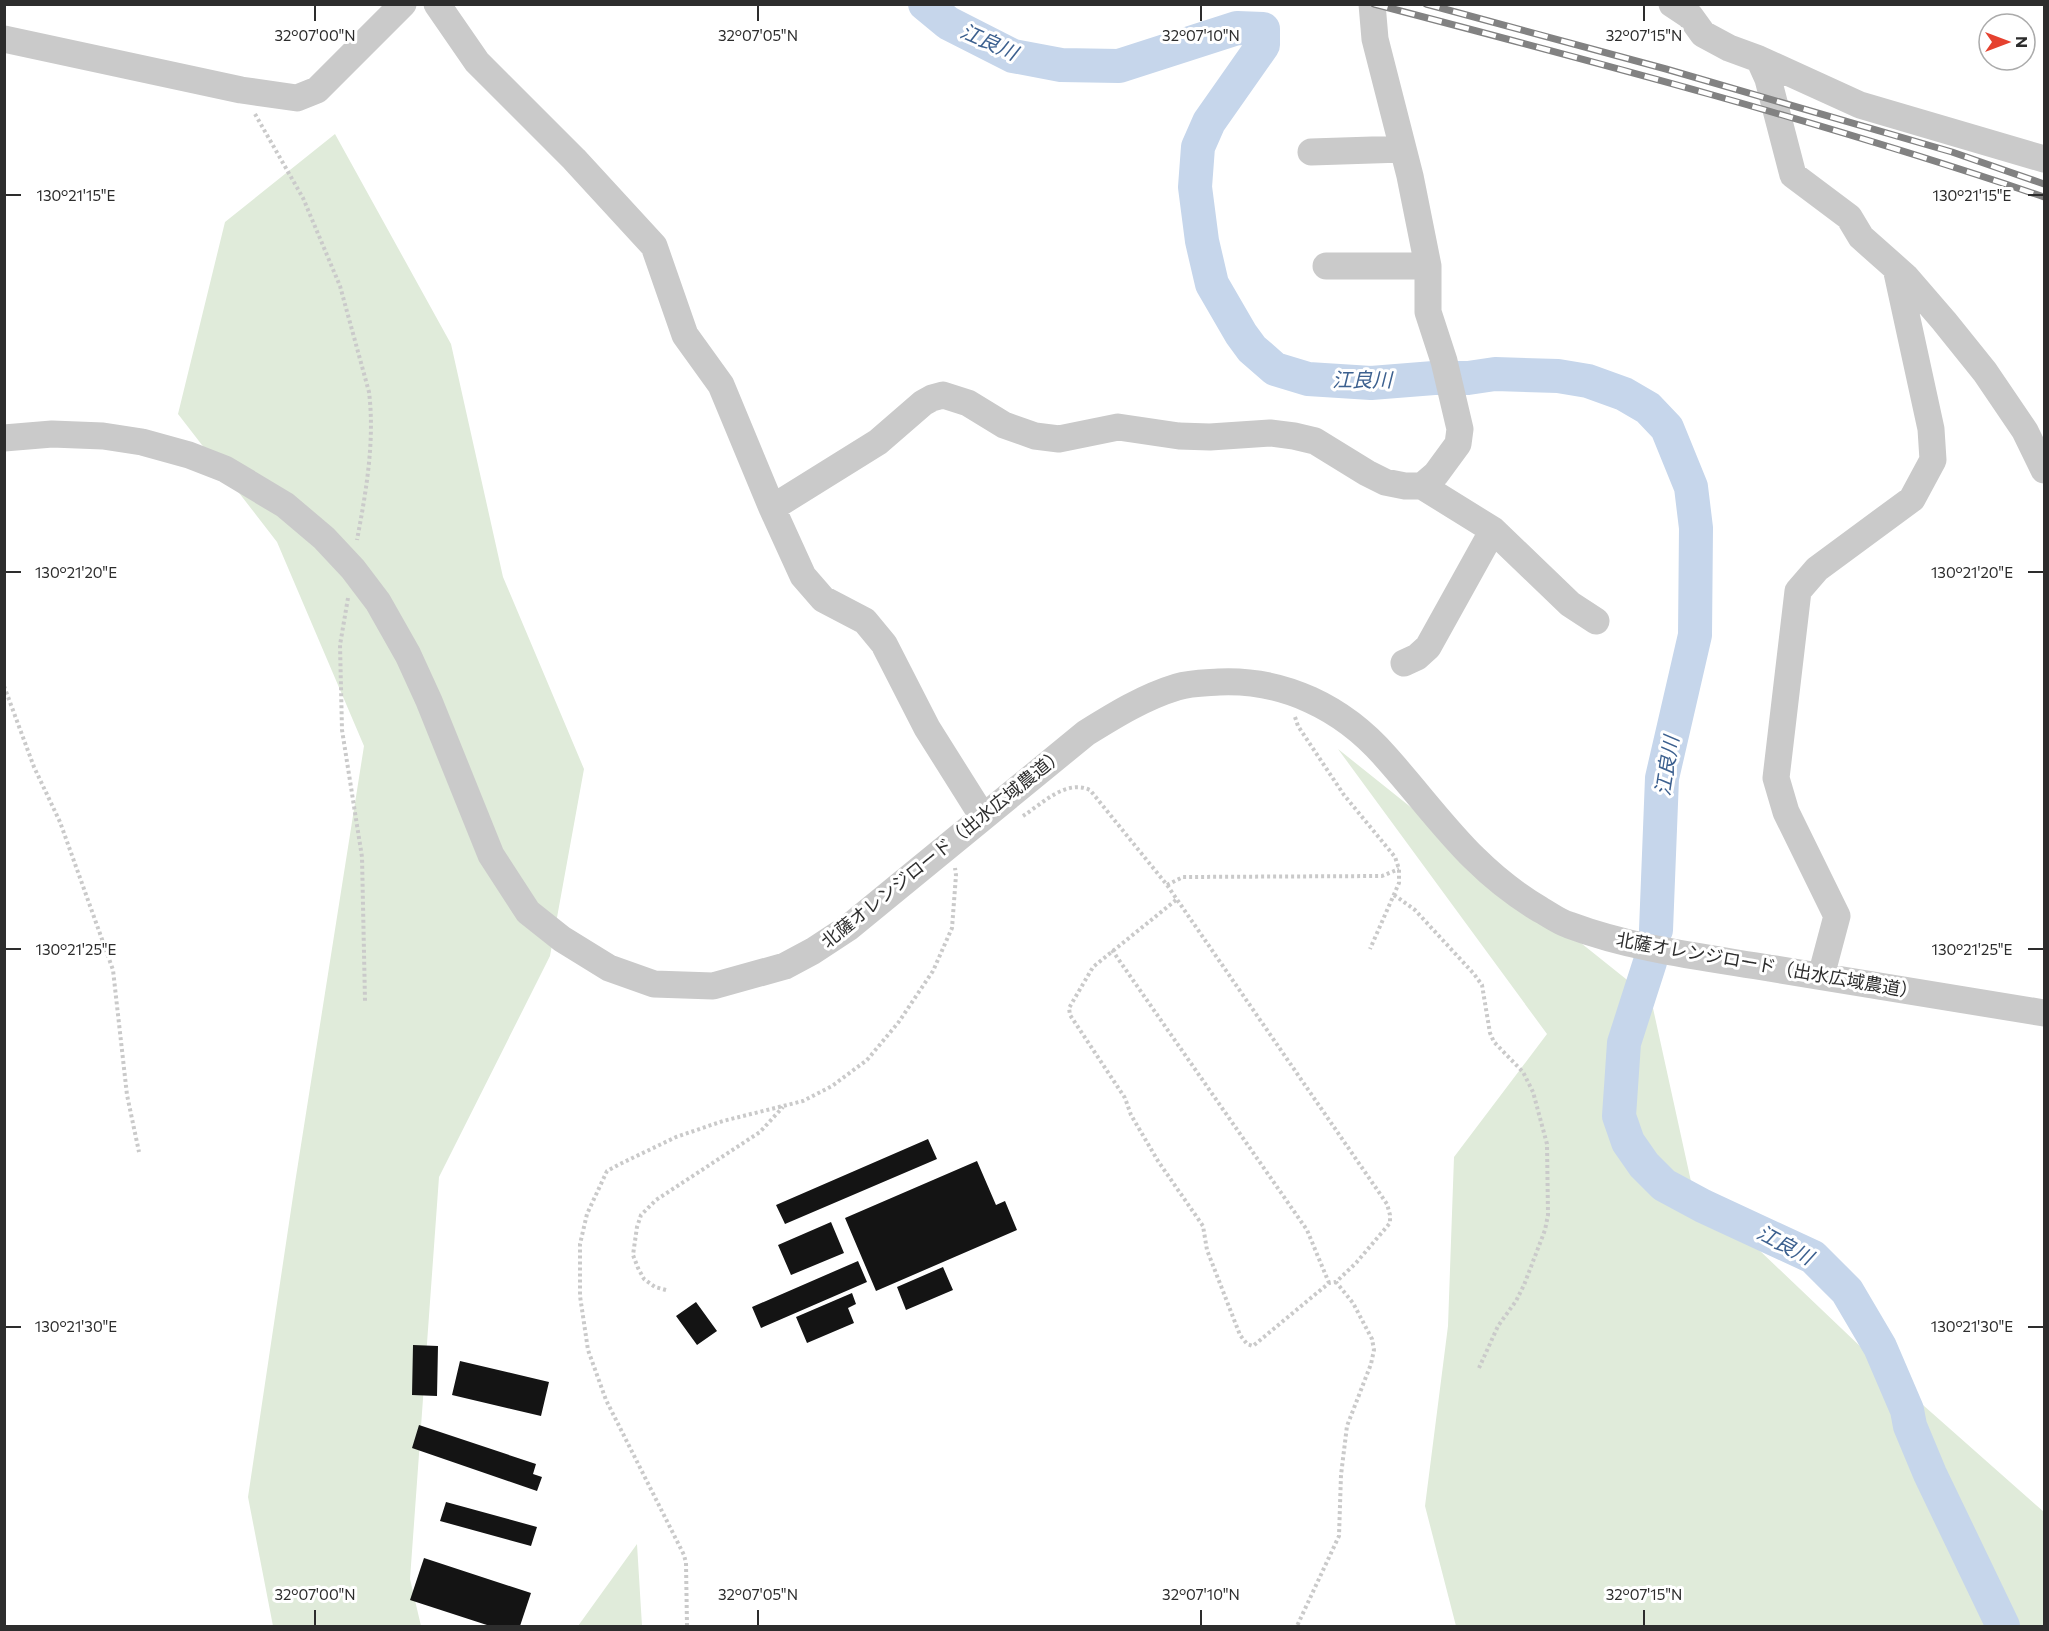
<svg xmlns="http://www.w3.org/2000/svg" width="2049" height="1631" viewBox="0 0 2049 1631" font-family="Commissioner,'Noto Sans JP',sans-serif">
<style>
.green{fill:#e0ebda}
.lines{fill:none;stroke-linecap:round;stroke-linejoin:round}
.river{stroke:#c6d6eb;stroke-width:34}
.building{fill:#141414}
.path{stroke:#cacaca;stroke-width:4;stroke-dasharray:3 3;stroke-linecap:butt}
.minor{stroke:#cacaca;stroke-width:27}
.rail-casing{stroke:#828282;stroke-width:7}
.rail{stroke:#fff;stroke-width:4.5;stroke-dasharray:14;stroke-linecap:butt}
.ticks{fill:none;stroke:#2d2d2d;stroke-width:2}
.labels{text-anchor:middle;stroke-width:6;stroke-linejoin:round;paint-order:stroke}
.street-label{font-size:18px;fill:#2d2d2d;stroke:#fff}
.water-label{font-size:20px;font-style:italic;fill:#3c608f;stroke:#fff}
.ticks-label{font-size:15px;text-anchor:middle;fill:#2d2d2d;stroke:#fff;stroke-width:6;stroke-linejoin:round;paint-order:stroke}
</style>
<rect width="100%" height="100%" fill="#fff"/>
<path class="green" d="M 335,134 L 451,344 L 503,577 L 584,769 L 550,956 L 439,1177 L 410,1579 L 421,1626 L 273,1626 L 248,1497 L 295,1183 L 364,746 L 277,542 L 178,414 L 225,222 Z
M 1338,749 L 1651,999 L 1692,1186 L 1906,1390 L 2044,1512 L 2044,1626 L 1456,1626 L 1425,1506 L 1448,1326 L 1454,1157 L 1547,1034 Z
M 637,1544 L 642,1626 L 578,1626 Z"/>
<g class="lines">
<path class="river" d="M 925,4 L 948,23 L 1013,56 L 1061,65 L 1119,66 L 1237,28 L 1263,29 L 1263,45 L 1209,122 L 1198,147 L 1195,187 L 1202,241 L 1212,284 L 1241,334 L 1252,349 L 1275,369 L 1308,379 L 1371,383 L 1434,378 L 1468,378 L 1495,374 L 1558,376 L 1588,381 L 1624,394 L 1648,408 L 1667,428 L 1691,487 L 1696,528 L 1695,635 L 1662,778 L 1656,930
M 1650,962 L 1624,1043 L 1619,1116 L 1628,1142 L 1644,1165 L 1664,1185 L 1703,1206 L 1813,1257 L 1847,1291 L 1880,1347 L 1907,1410 L 1910,1426 L 1930,1474 L 2003,1626"/>
</g>
<path class="building" d="M 928,1139 L 937,1159 L 785,1224 L 776,1205 Z
M 977,1161 L 996,1205 L 1005,1201 L 1017,1230 L 876,1291 L 845,1218 Z
M 831,1222 L 844,1253 L 791,1275 L 778,1245 Z
M 858,1261 L 867,1282 L 761,1328 L 752,1307 Z
M 943,1267 L 953,1290 L 906,1310 L 897,1287 Z
M 852,1293 L 856,1304 L 848,1308 L 854,1323 L 807,1343 L 796,1317 Z
M 696,1302 L 717,1331 L 697,1345 L 676,1316 Z
M 413,1345 L 438,1346 L 437,1396 L 412,1395 Z
M 460,1361 L 549,1382 L 541,1416 L 452,1395 Z
M 419,1425 L 536,1464 L 533,1474 L 542,1477 L 537,1491 L 412,1448 Z
M 446,1502 L 537,1527 L 531,1546 L 440,1521 Z
M 424,1558 L 531,1593 L 520,1626 L 490,1626 L 410,1600 Z"/>
<g class="lines">
<path class="path" d="M 255,114 L 303,198 L 340,286 L 369,392 C 375,441 366,492 357,540
M 348,598 L 340,645 L 342,730 L 362,857 L 365,1001
M 4,686 L 34,767 L 60,822 L 113,970 L 127,1095 L 139,1152
M 1295,717 L 1298,726 L 1344,795 L 1395,857 L 1399,869 L 1399,883 L 1370,949
M 1023,816 C 1043,803 1066,779 1090,790 L 1167,885 L 1387,1204 L 1390,1215 L 1390,1223 L 1356,1263 L 1336,1282 L 1353,1303 L 1372,1339 L 1374,1350 L 1371,1364 L 1347,1426 L 1341,1475 L 1339,1536 L 1297,1626
M 1167,885 L 1183,877 L 1382,876 L 1399,869
M 1394,895 L 1415,910 L 1474,974 L 1482,985 L 1490,1033 L 1494,1042 L 1523,1072 L 1533,1092 L 1547,1144 L 1548,1215 L 1545,1230 L 1524,1285 L 1516,1301 L 1498,1326 L 1479,1368
M 1176,900 L 1093,967 L 1069,1008 L 1070,1015 L 1125,1098 L 1131,1115 L 1158,1161 L 1203,1226 L 1207,1250 L 1240,1335 L 1247,1344 L 1253,1346 L 1329,1283 L 1336,1282
M 1112,950 L 1307,1230 L 1329,1283
M 666,1290 L 655,1287 L 644,1279 L 638,1268 L 633,1255 L 637,1227 L 641,1215 L 656,1200 L 760,1132 L 783,1107
M 687,1626 L 686,1563 L 684,1555 L 606,1400 L 588,1350 L 580,1296 L 580,1244 L 587,1214 L 607,1171 L 620,1164 L 676,1137 L 723,1121 L 803,1101 L 832,1086 L 867,1060 L 898,1023 L 933,971 L 952,928 L 956,875 L 955,868"/>
<path class="minor" d="M 437,4 L 477,62 L 574,159 L 654,246 L 685,335 L 721,385 L 772,508 L 803,576 L 823,599 L 865,621 L 884,644 L 927,728 L 983,817
M 1672,4 L 1690,16 L 1703,34 L 1729,48 L 1759,59 L 1860,105 L 2044,159
M 4,39 L 241,90 L 297,98 L 317,90 L 403,4
M 1759,59 L 1768,79 L 1793,175 L 1849,217 L 1861,237 L 1906,277 L 1944,321 L 1985,372 L 2025,431 L 2044,470
M 1311,152 L 1403,149
M 1326,266 L 1428,266
M 4,438 L 52,434 L 103,436 L 142,442 L 189,455 L 225,469 L 285,505 L 324,538 L 353,569 L 378,602 L 408,655 L 429,701 L 491,855 L 528,912 L 562,939 L 609,968 L 654,984 L 713,986 L 785,966 L 813,951 L 848,928 L 1086,733 C 1115,715 1144,697 1177,687 C 1190,683 1205,683 1219,682 C 1284,679 1343,708 1385,756 C 1437,814 1471,869 1541,910 C 1550,915 1559,922 1569,925 C 1633,949 1702,957 1769,968 C 1861,983 1953,998 2044,1013
M 1422,486 L 1493,530 L 1570,604 L 1596,621
M 772,508 L 878,442 L 923,403 L 932,398 L 943,395 L 968,403 L 1004,425 L 1035,436 L 1059,439 L 1118,427 L 1179,436 L 1210,437 L 1270,433 L 1294,436 L 1315,441 L 1367,473 L 1385,482 L 1405,486 L 1422,486 L 1436,474 L 1458,444 L 1460,429 L 1444,361 L 1428,312 L 1428,266 L 1410,176 L 1375,39 L 1372,4
M 1404,663 L 1417,657 L 1428,647 L 1493,530
M 1821,976 L 1837,916 L 1786,812 L 1776,778 L 1798,591 L 1817,569 L 1912,499 L 1933,460 L 1931,429 L 1896,268"/>
<defs>
<path id="rail" d="M 1374,4 C 1599,63 1824,122 2044,197
M 1426,4 L 1666,69 L 1952,152 L 2044,184"/>
</defs>
<use href="#rail" class="rail-casing"/>
<use href="#rail" class="rail"/>
</g>
<path class="ticks" d="M 315,6 L 315,21M 758,6 L 758,21M 1201,6 L 1201,21M 1644,6 L 1644,21M 6,195 L 21,195M 2028,195 L 2043,195M 6,572 L 21,572M 2028,572 L 2043,572M 6,949 L 21,949M 2028,949 L 2043,949M 6,1327 L 21,1327M 2028,1327 L 2043,1327M 315,1610 L 315,1625M 758,1610 L 758,1625M 1201,1610 L 1201,1625M 1644,1610 L 1644,1625"/>
<g class="labels">
<g class="street-label">
<text transform="translate(943 848) rotate(-39)" y="6">北薩オレンジロード（出水広域農道）</text>
<text transform="translate(1767 966) rotate(10)" y="6">北薩オレンジロード（出水広域農道）</text>
</g>
<g class="water-label">
<text transform="translate(989 42) rotate(24)" y="7">江良川</text>
<text x="1362" y="387">江良川</text>
<text transform="translate(1667 766) rotate(-81)" y="7">江良川</text>
<text transform="translate(1785 1245) rotate(28)" y="7">江良川</text>
</g>
</g>
<g class="ticks-label">
<text x="315" y="41">32°07'00"N</text>
<text x="758" y="41">32°07'05"N</text>
<text x="1201" y="41">32°07'10"N</text>
<text x="1644" y="41">32°07'15"N</text>
<text x="1972" y="201">130°21'15"E</text>
<text x="76" y="201">130°21'15"E</text>
<text x="1972" y="578">130°21'20"E</text>
<text x="76" y="578">130°21'20"E</text>
<text x="1972" y="955">130°21'25"E</text>
<text x="76" y="955">130°21'25"E</text>
<text x="1972" y="1332">130°21'30"E</text>
<text x="76" y="1332">130°21'30"E</text>
<text x="315" y="1600">32°07'00"N</text>
<text x="758" y="1600">32°07'05"N</text>
<text x="1201" y="1600">32°07'10"N</text>
<text x="1644" y="1600">32°07'15"N</text>
</g>
<rect width="2049" height="1631" fill="none" stroke="#2d2d2d" stroke-width="12"/>
<g transform="translate(2007 42) rotate(90)"><circle r="28" fill="#ffffff" stroke="#ababab" stroke-width="1.5"/>
<path d="M0-4.5L10 22L0 15L-10 22Z" fill="#e5412f"/>
<text y="-9" font-size="16" font-weight="bold" text-anchor="middle" fill="#2d2d2d">N</text>
</g>
</svg>
